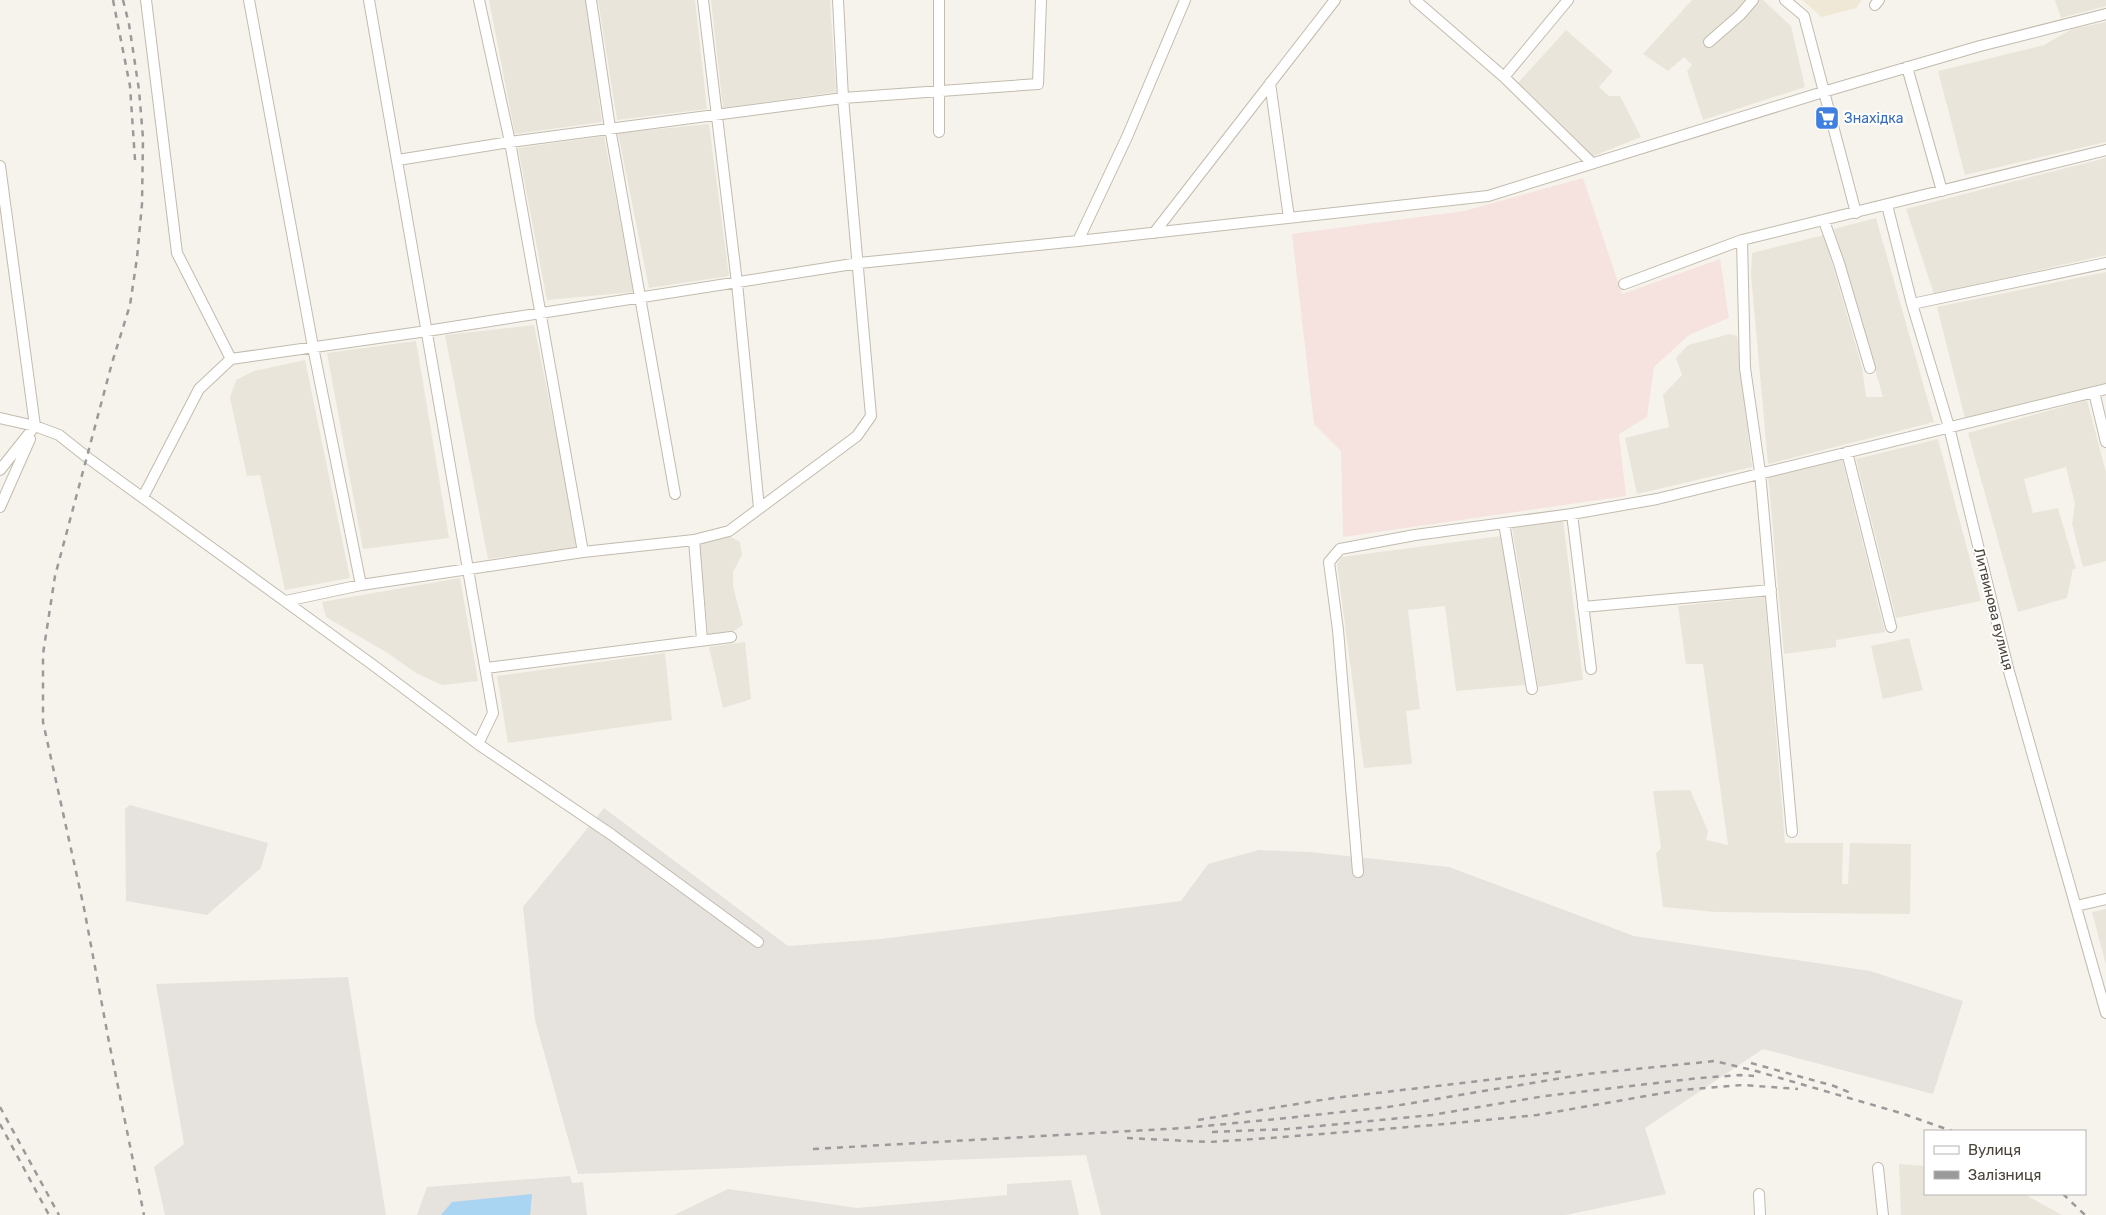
<svg xmlns="http://www.w3.org/2000/svg" width="2106" height="1215" viewBox="0 0 2106 1215" font-family="Rubik,sans-serif">
<style>
.residential{fill:#eae5da}
.industrial{fill:#e6e2dd}
.education{fill:#efe8d6}
.medical{fill:#f6e3e0}
.water{fill:#a9d4f2}
.lines{fill:none;stroke-linecap:round;stroke-linejoin:round}
.street-casing{stroke:#c2bbae;stroke-width:12}
.street{stroke:#fff;stroke-width:10}
.rail{stroke:#9a9a9a;stroke-width:2.5;stroke-dasharray:6 6;stroke-linecap:butt}
.labels{text-anchor:middle;stroke-width:4;stroke-linejoin:round;paint-order:stroke}
.shop-label{font-size:14px;fill:#366cbe;stroke:#fff;text-anchor:start}
.street-label{font-size:14px;fill:#4b4439;stroke:#fff}
</style>
<rect width="100%" height="100%" fill="#f6f3ec"/>
<path class="residential" d="M 489,0 L 586,0 L 602,122 L 515,134 Z
M 598,0 L 695,0 L 707,109 L 617,120 Z
M 711,0 L 830,0 L 836,92 L 723,108 Z
M 1692,0 L 1763,0 L 1791,26 L 1805,87 L 1703,120 L 1687,71 L 1692,65 L 1684,57 L 1668,71 L 1643,54 Z
M 2055,0 L 2106,0 L 2106,6 L 2061,18 Z
M 2106,22 L 2106,142 L 1965,175 L 1938,71 L 2044,45 L 2072,29 Z
M 1566,30 L 1613,71 L 1599,87 L 1609,96 L 1620,96 L 1641,137 L 1591,157 L 1517,84 Z
M 709,124 L 729,276 L 649,288 L 618,133 Z
M 604,136 L 634,292 L 547,300 L 518,148 Z
M 2106,158 L 2106,255 L 1934,294 L 1906,209 Z
M 1876,218 L 1934,422 L 1768,464 L 1751,275 L 1752,253 L 1824,235 L 1862,367 L 1866,397 L 1883,397 L 1834,229 Z
M 2106,272 L 2106,383 L 1965,418 L 1937,307 Z
M 534,325 L 577,539 L 575,548 L 488,559 L 445,335 Z
M 1730,334 L 1737,336 L 1752,467 L 1637,494 L 1625,438 L 1669,427 L 1663,395 L 1682,375 L 1676,358 L 1688,345 Z
M 416,341 L 449,538 L 363,549 L 327,353 Z
M 305,360 L 350,578 L 285,590 L 260,475 L 247,476 L 230,398 L 236,380 L 254,371 Z
M 2087,400 L 2106,473 L 2106,561 L 2083,567 L 2072,524 L 2075,504 L 2066,467 L 2024,479 L 2033,513 L 2058,508 L 2076,569 L 2073,569 L 2067,598 L 2018,612 L 1968,433 Z
M 1938,439 L 1981,601 L 1896,618 L 1856,459 Z
M 1842,459 L 1885,632 L 1836,640 L 1836,647 L 1784,654 L 1768,474 Z
M 1563,520 L 1583,680 L 1538,687 L 1512,527 Z
M 729,536 L 740,542 L 742,555 L 733,572 L 733,586 L 743,625 L 734,631 L 708,634 L 699,543 Z
M 1501,536 L 1525,685 L 1456,691 L 1445,606 L 1408,610 L 1420,709 L 1406,711 L 1412,764 L 1364,768 L 1337,564 L 1342,557 Z
M 460,578 L 478,681 L 442,685 L 416,673 L 386,652 L 326,617 L 322,602 Z
M 1765,597 L 1785,843 L 1843,843 L 1842,884 L 1848,884 L 1850,843 L 1911,844 L 1910,914 L 1716,912 L 1663,907 L 1656,853 L 1661,848 L 1653,791 L 1690,790 L 1708,831 L 1706,840 L 1728,845 L 1703,664 L 1686,664 L 1678,606 Z
M 1909,638 L 1923,690 L 1883,699 L 1871,646 Z
M 745,642 L 751,699 L 723,708 L 709,647 Z
M 665,653 L 672,720 L 508,743 L 497,676 Z
M 2106,909 L 2106,965 L 2092,912 Z
M 1899,1164 L 1925,1166 L 1925,1194 L 2024,1194 L 2062,1215 L 1901,1215 Z"/>
<path class="industrial" d="M 130,805 L 268,843 L 261,868 L 207,915 L 126,901 L 125,809 Z
M 604,808 L 788,946 L 881,939 L 1181,901 L 1208,864 L 1259,850 L 1310,852 L 1449,867 L 1634,936 L 1870,971 L 1963,1001 L 1933,1094 L 1763,1049 L 1645,1128 L 1666,1194 L 1566,1215 L 1101,1215 L 1086,1155 L 578,1174 L 535,1020 L 523,907 Z
M 348,977 L 386,1215 L 165,1215 L 154,1167 L 184,1144 L 156,984 Z
M 570,1176 L 572,1183 L 583,1182 L 587,1215 L 417,1215 L 427,1187 Z
M 1071,1180 L 1079,1215 L 674,1215 L 728,1189 L 857,1208 L 1007,1195 L 1007,1184 Z"/>
<path class="education" d="M 1802,0 L 1862,0 L 1856,8 L 1822,17 Z"/>
<path class="medical" d="M 1583,178 L 1622,294 L 1720,259 L 1729,318 L 1689,335 L 1654,367 L 1647,417 L 1619,434 L 1626,496 L 1343,537 L 1341,451 L 1314,424 L 1292,234 L 1464,211 Z"/>
<path class="water" d="M 532,1194 L 530,1215 L 441,1215 L 452,1202 Z"/>
<g class="lines">
<defs>
<path id="street" d="M 249,0 L 313,347 L 361,585
M 369,0 L 493,713 L 478,744
M 479,0 L 510,142 L 583,552
M 591,0 L 610,128 L 675,494
M 703,0 L 737,283 L 759,508
M 939,0 L 939,132
M 1415,0 L 1504,77 L 1592,163
M 1785,0 L 1804,16 L 1856,213
M 1875,5 L 1879,0
M 1709,42 L 1740,15 L 1753,0
M 1907,67 L 1942,191
M 1504,77 L 1568,0
M 1270,83 L 1289,218
M 398,160 L 510,142 L 843,98 L 1038,84 L 1041,0
M 0,166 L 35,426 L 0,470
M 1887,205 L 1912,304 L 1949,427 L 2008,668 L 2106,1013
M 1824,221 L 1839,263 L 1870,368
M 1154,233 L 1335,0
M 1742,240 L 1745,368 L 1760,472 L 1792,832
M 1078,241 L 1127,137 L 1185,0
M 1624,284 L 1742,240 L 2106,150
M 1912,304 L 2106,263
M 231,359 L 427,331 L 859,263 L 1078,241 L 1488,196 L 1823,92 L 1980,46 L 2106,14
M 2094,392 L 2106,442
M 0,418 L 35,426 L 59,435 L 88,458 L 373,665 L 478,744 L 612,835 L 758,942
M 1847,452 L 1891,627
M 143,497 L 199,389 L 231,359 L 177,253 L 146,0
M 0,507 L 30,439
M 1572,514 L 1591,669
M 1504,523 L 1532,689
M 694,540 L 702,640
M 286,601 L 361,585 L 583,552 L 694,540 L 729,531 L 857,436 L 871,416 L 843,98 L 838,0
M 1583,607 L 1771,590
M 486,668 L 731,637
M 1358,872 L 1338,630 L 1329,562 L 1340,549 L 1415,535 L 1572,514 L 1657,499 L 2106,389
M 2076,906 L 2106,899
M 1878,1168 L 1883,1215
M 1759,1194 L 1760,1215"/>
</defs>
<use href="#street" class="street-casing"/>
<use href="#street" class="street"/>
<path class="rail" d="M 113,0 L 130,86 L 135,160
M 123,0 L 129,24 L 139,90 L 143,138 L 142,204 L 137,258 L 130,305 L 112,363 L 55,576 L 43,654 L 43,722 L 84,908 L 109,1042 L 144,1215
M 1751,1063 L 1834,1086 L 1851,1093
M 0,1107 L 59,1215
M 1198,1120 L 1334,1098 L 1565,1071
M 0,1124 L 49,1215
M 1212,1132 L 1288,1129 L 1432,1115 L 1545,1096 L 1699,1078 L 1740,1075 L 1754,1076
M 1127,1138 L 1209,1142 L 1270,1138 L 1434,1125 L 1537,1115 L 1681,1090 L 1743,1085 L 1798,1089
M 813,1149 L 1184,1128 L 1277,1119 L 1388,1107 L 1586,1074 L 1715,1061 L 1756,1071 L 1904,1114 L 1952,1131
M 2063,1194 L 2085,1215"/>
</g>
<defs>
<symbol id="supermarket-square" viewBox="-11 -11 22 22"><rect x="-9" y="-9" width="18" height="18" rx="4" fill="#3f7fe0" stroke="#fff"/><path d="M-6-5.5h2.5l.6 2H6L4.5 2H-2.5L-4.4-4H-6ZM-1.5 3.2a1.3 1.3 0 1 0 .1 0ZM3 3.2a1.3 1.3 0 1 0 .1 0Z" fill="#fff"/></symbol>
</defs>
<g fill-rule="evenodd">
<use href="#supermarket-square" x="1813" y="104" width="28" height="28"/>
</g>
<g class="labels">
<g class="shop-label">
<text x="1844" y="123">Знахідка</text>
</g>
<g class="street-label">
<text transform="translate(1994 609) rotate(76)" y="5">Литвинова вулиця</text>
</g>
</g>
<rect x="1924" y="1130" width="162" height="65" fill="#ffffff" stroke="#b7b4b0"/>
<rect x="1934" y="1146" width="25" height="8" fill="#ffffff" stroke="#b7b4b0"/>
<text x="1968" y="1155" font-size="15" fill="#4b4439">Вулиця</text>
<rect x="1934" y="1171" width="25" height="8" fill="#9a9a9a" stroke="#b7b4b0"/>
<text x="1968" y="1180" font-size="15" fill="#4b4439">Залізниця</text>
</svg>
